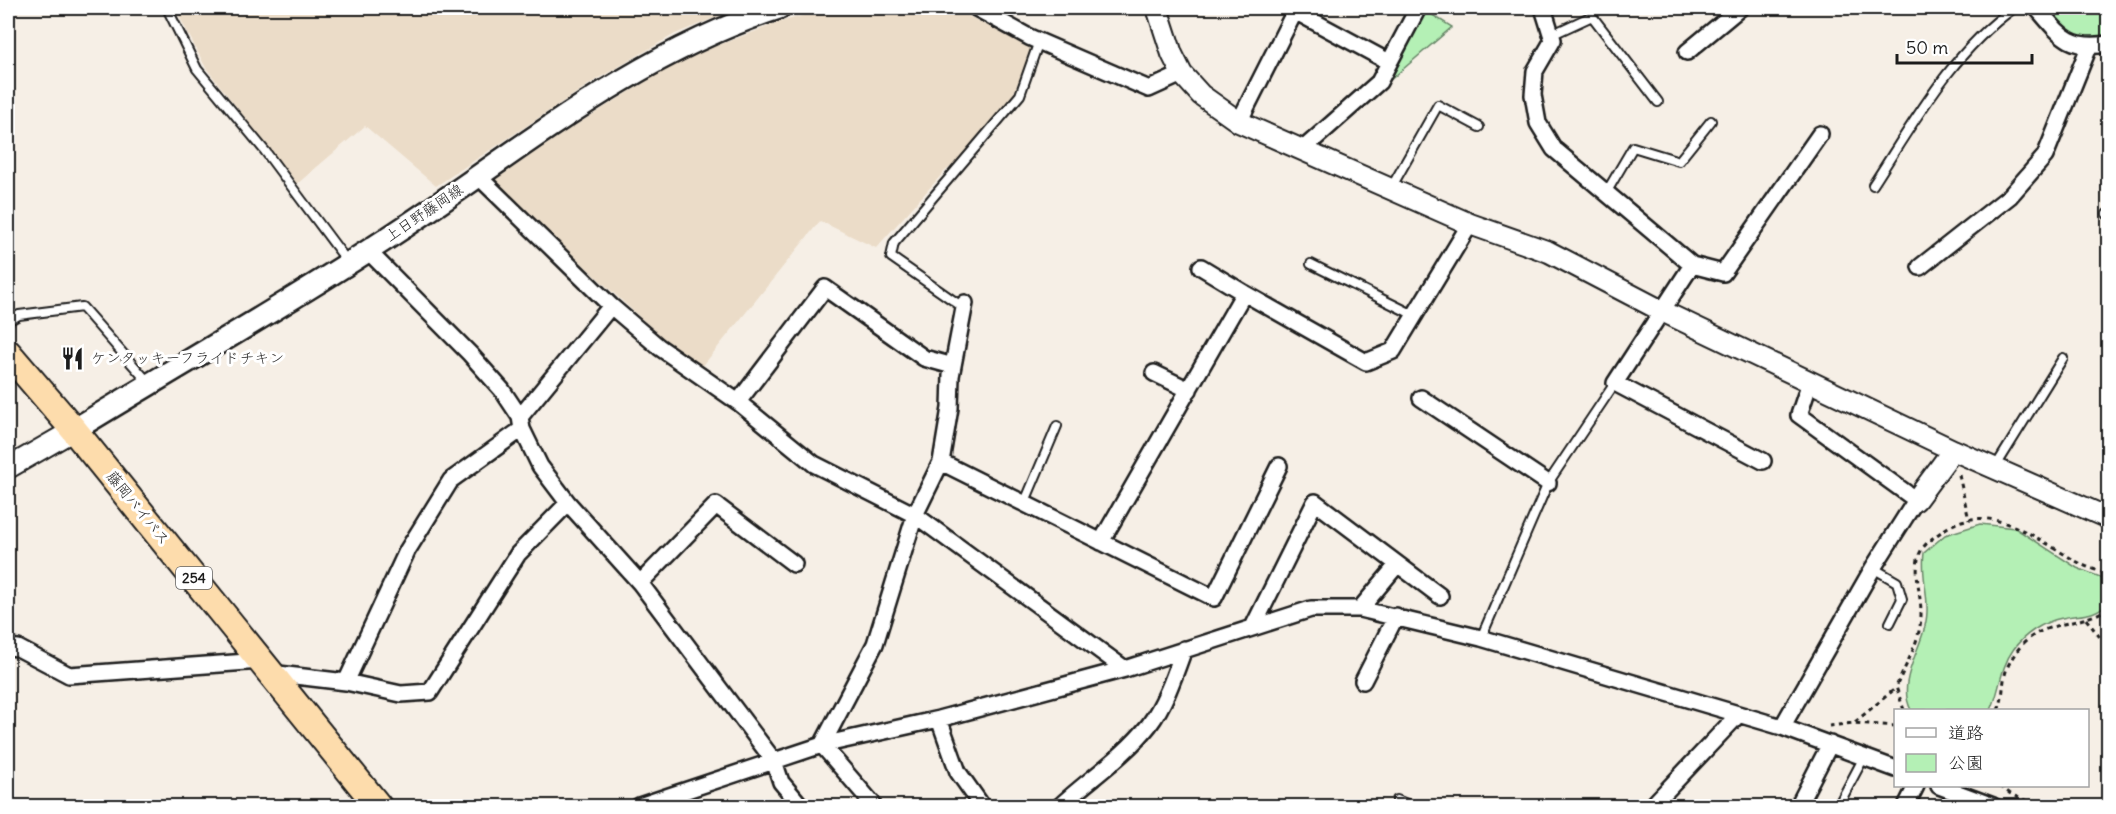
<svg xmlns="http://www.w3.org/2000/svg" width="2116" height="814" viewBox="0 0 2116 814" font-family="Delius,'Klee One',sans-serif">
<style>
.built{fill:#ebdcc8}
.green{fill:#b4f0b5;stroke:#688668;stroke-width:1.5}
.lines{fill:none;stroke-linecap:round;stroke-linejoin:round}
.service-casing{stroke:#1c1c1c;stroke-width:12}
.minor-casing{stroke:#1c1c1c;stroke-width:20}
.tertiary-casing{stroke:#1c1c1c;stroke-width:24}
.secondary-casing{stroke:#1c1c1c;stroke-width:26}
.trunk-casing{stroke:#1c1c1c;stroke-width:30}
.path{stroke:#1c1c1c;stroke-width:3;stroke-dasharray:4.5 4.5;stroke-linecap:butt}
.service{stroke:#fff;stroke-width:8}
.minor{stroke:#fff;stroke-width:15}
.tertiary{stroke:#fff;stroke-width:20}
.secondary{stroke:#fff;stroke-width:21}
.trunk{stroke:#fddcac;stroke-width:26}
.labels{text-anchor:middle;stroke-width:6;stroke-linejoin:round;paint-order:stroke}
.shield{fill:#fff;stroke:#606060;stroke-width:1.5}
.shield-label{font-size:14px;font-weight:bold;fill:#1c1c1c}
.street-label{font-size:15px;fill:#1c1c1c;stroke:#fff}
.poi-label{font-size:15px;fill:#1c1c1c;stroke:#fff;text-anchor:start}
</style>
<rect width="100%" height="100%" fill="#f6efe6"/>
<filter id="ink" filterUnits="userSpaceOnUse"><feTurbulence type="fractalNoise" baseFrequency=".0167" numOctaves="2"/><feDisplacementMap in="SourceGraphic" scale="12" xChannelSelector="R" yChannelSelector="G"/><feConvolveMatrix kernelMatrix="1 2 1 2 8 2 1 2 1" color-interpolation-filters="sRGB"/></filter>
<g filter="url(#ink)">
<path class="built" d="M 175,8 L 738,8 L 675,34 L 597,79 L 436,186 L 365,126 L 297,184 L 206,68 Z
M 831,8 L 953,8 L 1033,49 L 1012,97 L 957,162 L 945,171 L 876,248 L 820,221 L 701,368 L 659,335 L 493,181 L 571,128 L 684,58 L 780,22 Z"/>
<path class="green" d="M 2050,8 L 2108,8 L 2108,27 L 2102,39 C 2073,39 2065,32 2050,8 Z
M 1426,11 L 1452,27 L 1388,82 Z
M 1980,524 L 2015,528 L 2077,568 L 2108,580 L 2108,602 C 2096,617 2079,614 2062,618 C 2043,622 2024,634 2013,650 C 2000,668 2000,691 1991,710 L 1911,710 C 1895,679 1926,645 1927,612 C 1928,592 1921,574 1924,553 L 1945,535 Z"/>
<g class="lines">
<defs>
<path id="service" d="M 167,8 L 197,69 L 265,151 L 347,261
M 1551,35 L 1592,16 L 1658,102
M 1873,185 C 1914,122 1952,52 2014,8
M 1391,188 L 1438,105 L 1479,127
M 1606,193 L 1633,147 L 1679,161 L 1711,121
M 2107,214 L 2108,215
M 1311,264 L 1414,315
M 964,308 L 891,257 L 894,243 L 1020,95 L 1039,41
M 8,321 L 19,315 L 82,307 L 148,382
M 1996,466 L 2063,358
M 1024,504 L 1057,426
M 1873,568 L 1897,582 L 1902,599 L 1890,623
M 1481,638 L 1548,483 L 1615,383
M 1397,800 L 1412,806
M 1838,806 L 1864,757"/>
<path id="minor" d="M 976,8 L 1029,37 L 1149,89 L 1182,74
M 1289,8 L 1389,62
M 1543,8 L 1553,40 L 1535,71 L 1533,95 L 1538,123 L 1554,149 L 1692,265 L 1615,383 L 1763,461
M 2037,8 C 2061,36 2069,50 2108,44
M 1687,52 L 1740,8
M 1239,122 L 1295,11
M 1302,150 L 1379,82 L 1418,8
M 479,177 L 611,306 L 659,347 L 738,402 L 814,464 L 915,515 L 1125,669
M 368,251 L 470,354 L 502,390 L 520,417 L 522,429 L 540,466 L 568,503 L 640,583 L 774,761 L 781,782 L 801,806
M 1692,265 L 1723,273 L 1820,134
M 1201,267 L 1244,293
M 1920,267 L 2010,196 L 2045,156 L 2089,47
M 1154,373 L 1189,390
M 1421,398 L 1548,483
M 738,402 L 825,288 L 924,358 L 953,366
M 520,417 L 611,306
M 522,429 L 451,480 L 407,551 L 346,682 L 401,694 L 430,692 L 518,554 L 568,503
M 941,462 L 1214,598 L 1279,466
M 1101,542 L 1244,293 L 1366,362 L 1393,351 L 1470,224
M 640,583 L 716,505 L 794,564
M 1360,609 L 1397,565
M 1253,627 L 1315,502 L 1440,596
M 8,647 L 18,648 L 69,675 L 261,661
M 270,673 L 346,682
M 1363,681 L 1396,616
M 939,719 L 958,772 L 982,806
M 1782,727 L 1873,568 L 1916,500 L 1799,415 L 1810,382
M 1939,786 L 1993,806
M 872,803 L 822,745 L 875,644 L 915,515 L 941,462 L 950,408 L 951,376 L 965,303
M 639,806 L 822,745 L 939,719 L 1125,669 L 1311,609 L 1360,609 L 1481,638 L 1782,727 L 1896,769
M 1060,806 C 1089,779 1124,757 1149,725 C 1165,704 1175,674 1184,649
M 1652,806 L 1738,715
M 1798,806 L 1830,744
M 1906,806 L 1916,786"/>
<path id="tertiary" d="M 1157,8 L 1172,54 L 1182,74 L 1201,95 L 1239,122 L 1470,224 L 1549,252 L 1664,312 L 1953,450
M 8,468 L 74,430
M 1916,500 L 1953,450 L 2108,518"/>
<path id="secondary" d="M 74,430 C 185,362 298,298 406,226 C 525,146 640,52 779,8"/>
<path id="trunk" d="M 8,353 L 74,430 L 378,806"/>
</defs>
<use href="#service" class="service-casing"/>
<use href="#minor" class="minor-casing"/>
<use href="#tertiary" class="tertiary-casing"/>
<use href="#secondary" class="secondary-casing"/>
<use href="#trunk" class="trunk-casing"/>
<path class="path" d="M 1959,475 L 1969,520
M 2086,619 L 2108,648
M 1904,710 L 1896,687 C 1906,664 1921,640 1921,614 C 1921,595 1915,578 1918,559 C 1920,547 1931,539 1941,532 C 1989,495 2041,543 2083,565 C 2091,569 2100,571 2108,574
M 1998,710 C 2005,697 2001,681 2008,666 C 2032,616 2069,631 2108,609
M 1855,722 L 1896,688
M 1829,726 L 1854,723 L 1896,726
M 2000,786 L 2012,795 L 2040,806"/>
<use href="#service" class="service"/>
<use href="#minor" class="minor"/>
<use href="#tertiary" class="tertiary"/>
<use href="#secondary" class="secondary"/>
<use href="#trunk" class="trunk"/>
</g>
</g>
<defs>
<symbol id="restaurant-bare" viewBox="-9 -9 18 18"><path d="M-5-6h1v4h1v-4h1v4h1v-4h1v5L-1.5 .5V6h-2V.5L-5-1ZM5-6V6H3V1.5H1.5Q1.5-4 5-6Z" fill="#1c1c1c" stroke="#fff" stroke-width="2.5" paint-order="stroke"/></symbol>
</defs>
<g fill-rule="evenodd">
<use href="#restaurant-bare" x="56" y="342" width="33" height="33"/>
</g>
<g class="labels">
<rect class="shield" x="176" y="567" width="36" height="22" rx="4.5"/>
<g class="shield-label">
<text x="194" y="583">254</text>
</g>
<g class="street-label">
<text transform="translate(424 213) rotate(-34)" y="5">上日野藤岡線</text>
<text transform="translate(138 508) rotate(51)" y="5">藤岡バイパス</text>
</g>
<g class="poi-label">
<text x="91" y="363">ケンタッキーフライドチキン</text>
</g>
</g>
<rect width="2116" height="814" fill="none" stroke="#fff" stroke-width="30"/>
<rect x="15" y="15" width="2086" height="784" fill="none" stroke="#1c1c1c" stroke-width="2" filter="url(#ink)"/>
<rect x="1894" y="709" width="195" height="78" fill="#ffffff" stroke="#a4a4a4" stroke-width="1.5"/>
<rect x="1906" y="728" width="30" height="9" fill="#ffffff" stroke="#a4a4a4" stroke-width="1.5"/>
<text x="1948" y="739" font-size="18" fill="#1c1c1c">道路</text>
<rect x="1906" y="754" width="30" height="18" fill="#b4f0b5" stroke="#a4a4a4" stroke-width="1.5"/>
<text x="1948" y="769" font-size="18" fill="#1c1c1c">公園</text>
<path d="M1897 54v9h135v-9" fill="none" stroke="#1c1c1c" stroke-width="3"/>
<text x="1906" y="54" font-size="18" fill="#1c1c1c" stroke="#ffffff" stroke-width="4.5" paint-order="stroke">50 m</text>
</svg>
